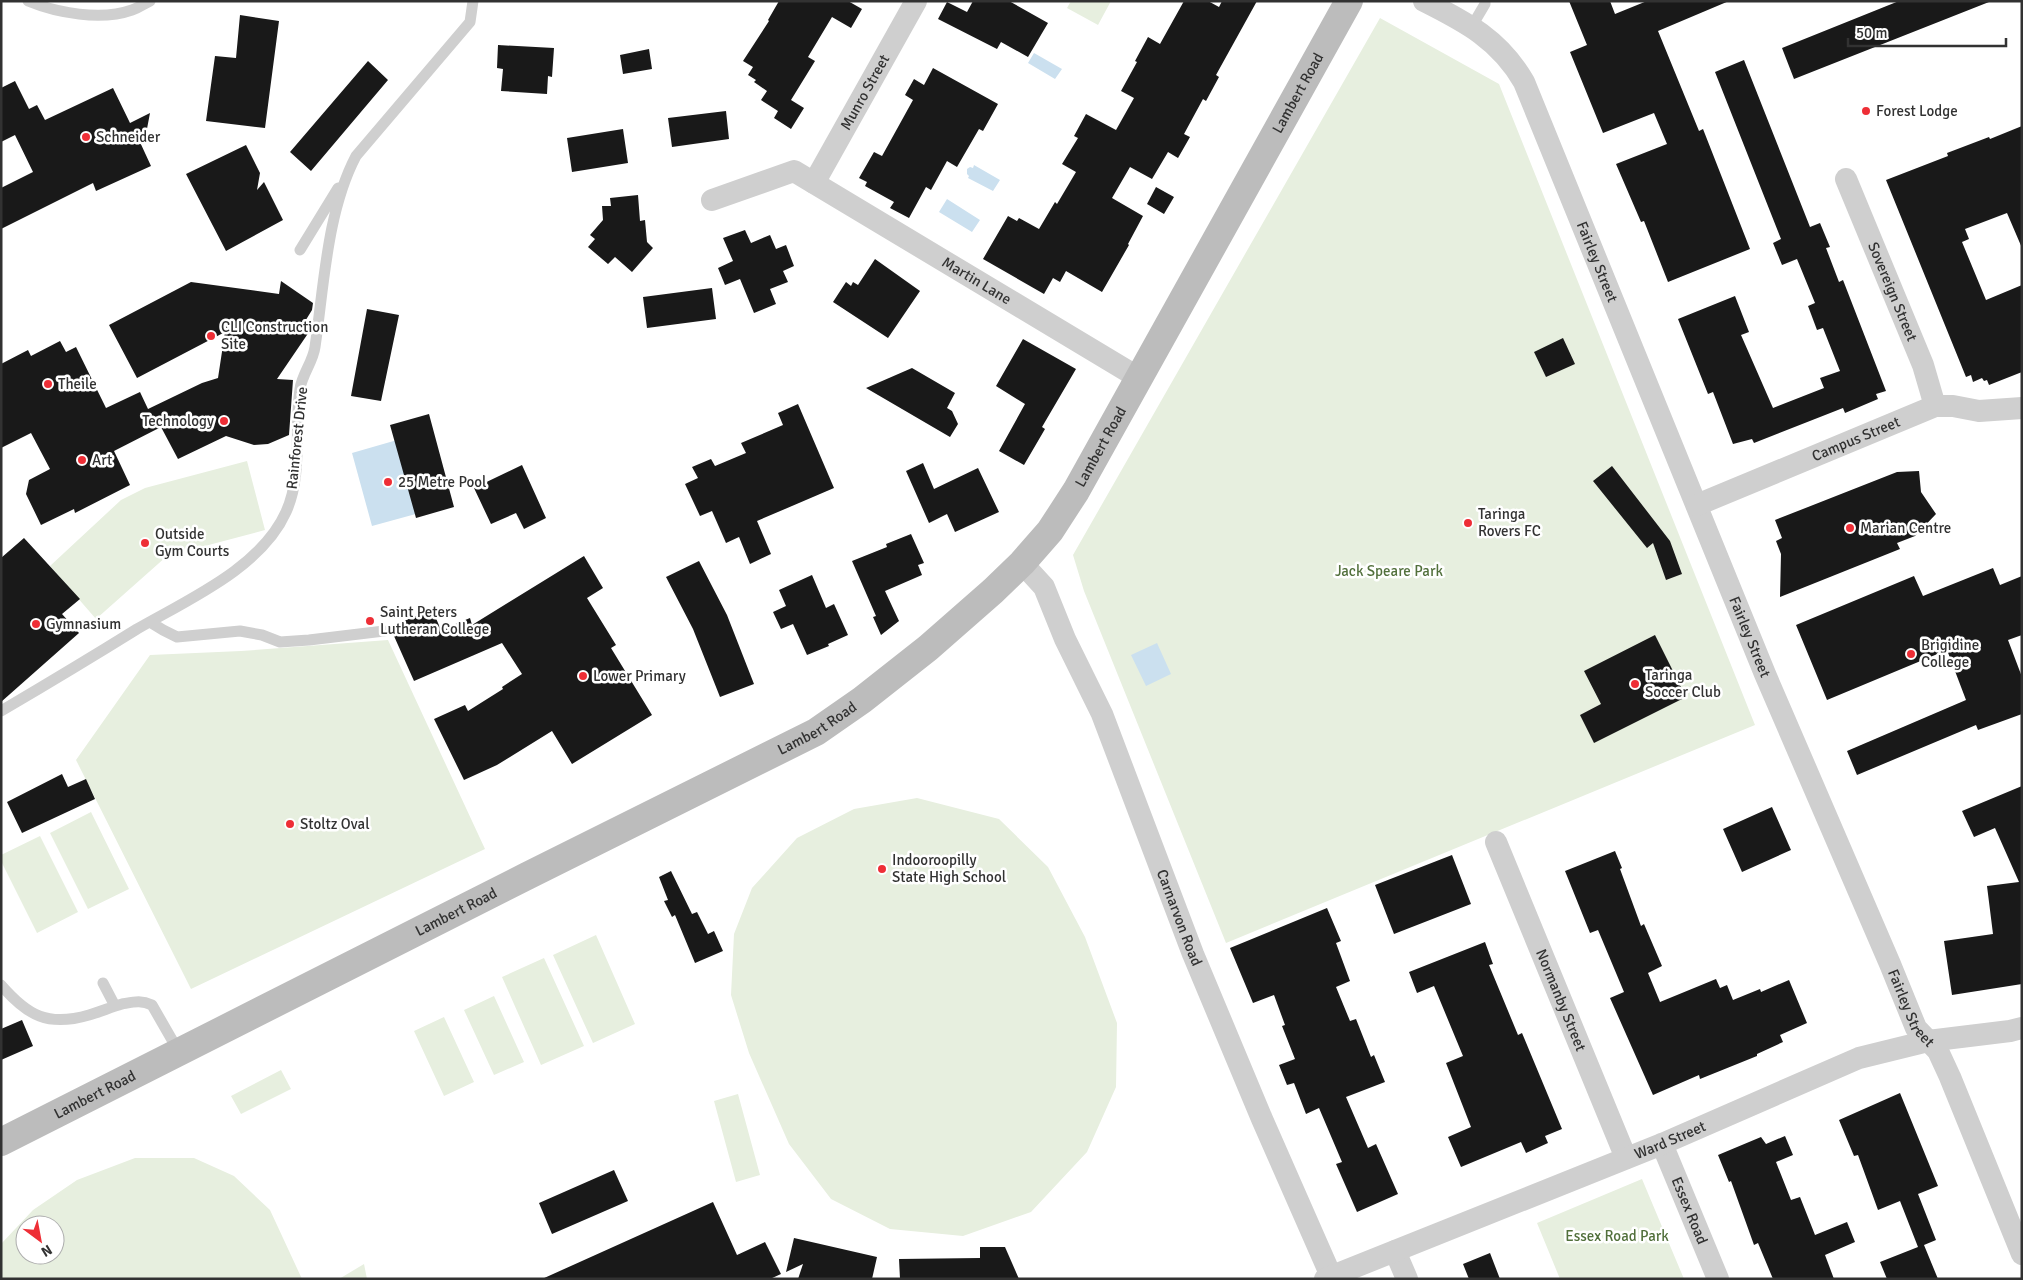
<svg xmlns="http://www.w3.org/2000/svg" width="2023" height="1280" viewBox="0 0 2023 1280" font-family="Signika,sans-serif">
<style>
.green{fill:#e7efdf;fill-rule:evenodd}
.water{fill:#cbe0ef}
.building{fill:#191919}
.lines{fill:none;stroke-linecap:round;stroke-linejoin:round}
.service{stroke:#cfcfcf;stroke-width:11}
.minor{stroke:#cfcfcf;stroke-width:22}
.secondary{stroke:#bcbcbc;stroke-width:28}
.poi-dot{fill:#ee2e36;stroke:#fff;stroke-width:2}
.labels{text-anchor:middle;stroke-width:5;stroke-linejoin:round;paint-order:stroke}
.street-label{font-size:15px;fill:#323232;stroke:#fff}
.poi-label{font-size:15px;fill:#323232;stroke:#fff;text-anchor:start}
.park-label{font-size:15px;fill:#52703c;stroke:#fff}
</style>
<rect width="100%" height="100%" fill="#fff"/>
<path class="green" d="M 1071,1 L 1111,1 L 1098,25 L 1067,8 Z
M 1380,18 L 1499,84 L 1755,725 L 1226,943 L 1084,591 L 1073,555 Z
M 247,461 L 265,530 L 167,556 L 96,619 L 50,566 L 121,500 L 145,488 Z
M 388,640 L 485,849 L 191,989 L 76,760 L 150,655 L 241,651 Z
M 917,798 L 999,819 L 1048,867 L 1085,937 L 1117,1023 L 1116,1087 L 1087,1152 L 1031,1212 L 963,1236 L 890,1229 L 831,1199 L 789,1144 L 749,1053 L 731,995 L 734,934 L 752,888 L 797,838 L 854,809 Z
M 91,812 L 129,889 L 88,909 L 50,833 Z
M 40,836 L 78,912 L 37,933 L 1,861 L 1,855 Z
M 596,935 L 635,1024 L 593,1043 L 553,955 Z
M 544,958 L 584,1046 L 541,1065 L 502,977 Z
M 494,996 L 524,1062 L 494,1075 L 464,1010 Z
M 444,1017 L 474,1082 L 444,1096 L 414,1031 Z
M 281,1070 L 291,1089 L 241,1114 L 231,1096 Z
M 738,1094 L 760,1175 L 736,1182 L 714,1101 Z
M 135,1158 L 194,1158 L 234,1176 L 270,1210 L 302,1279 L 1,1279 L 1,1244 L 33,1210 L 77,1180 ZM 25,1225 L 55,1225 L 55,1255 L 25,1255 Z
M 1642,1179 L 1684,1279 L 1560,1279 L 1537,1223 Z
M 364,1264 L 367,1279 L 339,1279 Z"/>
<path class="water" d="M 1034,53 L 1062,69 L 1055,79 L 1028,63 Z
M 974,165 L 1000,180 L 993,191 L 968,178 L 969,176 L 967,174 L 967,169 L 970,167 L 973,168 Z
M 947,199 L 980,220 L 972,232 L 939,212 Z
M 404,438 L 423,512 L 372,526 L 352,453 Z
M 1157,643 L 1171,674 L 1146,686 L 1131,655 Z"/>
<path class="building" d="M 779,1 L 848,1 L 862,9 L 851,28 L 832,17 L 808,57 L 815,61 L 791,100 L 804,108 L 791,129 L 774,118 L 778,111 L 761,100 L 767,91 L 754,82 L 756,80 L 748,75 L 753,67 L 743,61 L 769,21 L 768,20 Z
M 973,1 L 1009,1 L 1048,23 L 1028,57 L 1001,42 L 997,49 L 938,19 L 947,2 L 967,12 Z
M 1184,1 L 1208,1 L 1219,7 L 1222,1 L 1257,1 L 1216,75 L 1219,77 L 1206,101 L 1203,99 L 1184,134 L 1190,137 L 1178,158 L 1168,152 L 1152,179 L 1130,167 L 1112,198 L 1143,216 L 1128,244 L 1129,245 L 1102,292 L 1066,271 L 1060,282 L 1053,278 L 1044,294 L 983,259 L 1008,216 L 1017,221 L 1019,218 L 1039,229 L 1055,202 L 1057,204 L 1076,172 L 1062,164 L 1078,138 L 1074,136 L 1086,114 L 1116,130 L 1134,98 L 1121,91 L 1137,62 L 1135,61 L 1148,37 L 1160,44 Z
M 1569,1 L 1610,1 L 1615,14 L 1647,1 L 1729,1 L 1658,31 L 1699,131 L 1703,129 L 1750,249 L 1668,282 L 1644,221 L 1641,222 L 1616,164 L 1667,144 L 1654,113 L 1603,133 L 1570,52 L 1587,45 Z
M 1899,1 L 1989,2 L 1794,79 L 1782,48 Z
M 240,15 L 279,21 L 265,128 L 206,121 L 215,56 L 236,58 Z
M 498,45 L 554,48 L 552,77 L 548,76 L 547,94 L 501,91 L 503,69 L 497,68 Z
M 649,49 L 652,69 L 623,74 L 620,55 Z
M 1744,60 L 1810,227 L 1820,223 L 1830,247 L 1826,248 L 1839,282 L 1843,280 L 1886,391 L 1876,394 L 1878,399 L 1845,413 L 1843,408 L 1754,443 L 1752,439 L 1733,444 L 1713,392 L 1708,394 L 1678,319 L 1735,296 L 1749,332 L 1741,335 L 1773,408 L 1824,388 L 1820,378 L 1840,371 L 1823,328 L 1817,330 L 1808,306 L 1815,303 L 1797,259 L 1782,265 L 1773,243 L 1781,239 L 1715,72 Z
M 368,61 L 388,80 L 311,171 L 290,152 Z
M 933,68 L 998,104 L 983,131 L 979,129 L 957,167 L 947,161 L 931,190 L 926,187 L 909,218 L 890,208 L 894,202 L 865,186 L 867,182 L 859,178 L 874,152 L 882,156 L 913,100 L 905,95 L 914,79 L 924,85 Z
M 15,81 L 29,109 L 37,105 L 45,120 L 113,88 L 130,123 L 150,113 L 146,134 L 139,140 L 151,166 L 96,191 L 93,183 L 1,229 L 1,188 L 33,172 L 15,135 L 1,142 L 1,88 Z
M 726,111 L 729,139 L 672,147 L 668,118 Z
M 2022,126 L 2022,248 L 2007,213 L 1965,229 L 1969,239 L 1962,242 L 1986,300 L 2022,285 L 2022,372 L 1989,385 L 1987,380 L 1984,381 L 1982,378 L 1973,382 L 1971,375 L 1966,377 L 1886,180 L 1948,156 L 1947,153 L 1989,137 L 1990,139 Z
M 623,129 L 628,163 L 572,172 L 567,138 Z
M 246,145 L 260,173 L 257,190 L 264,182 L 283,220 L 226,251 L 186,174 Z
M 1156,187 L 1174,197 L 1164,214 L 1147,204 Z
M 638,195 L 640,221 L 645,220 L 647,242 L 653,248 L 632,272 L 615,257 L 608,264 L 588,247 L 595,239 L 590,235 L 603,220 L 602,206 L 611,206 L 610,198 Z
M 745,230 L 751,243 L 770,235 L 776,249 L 786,245 L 794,266 L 783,271 L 788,282 L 770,289 L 776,304 L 754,313 L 740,279 L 725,285 L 718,268 L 733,261 L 723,238 Z
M 875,259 L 920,291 L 888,338 L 833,302 L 846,282 L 851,286 L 853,282 L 858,285 Z
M 281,281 L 313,303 L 312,310 L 304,323 L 310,327 L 309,332 L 277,379 L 293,380 L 289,435 L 268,444 L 254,445 L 226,436 L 178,459 L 161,427 L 114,451 L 130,485 L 75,513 L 74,509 L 41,525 L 26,494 L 29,480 L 50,469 L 31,433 L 1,448 L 1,364 L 28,350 L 31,356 L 60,341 L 66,352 L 76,347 L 106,408 L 140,392 L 148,409 L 202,383 L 218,378 L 225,332 L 137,378 L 109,325 L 191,282 L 279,294 Z
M 712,288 L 716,319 L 647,328 L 643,297 Z
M 367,309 L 399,315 L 381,401 L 351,396 Z
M 1563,338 L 1575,364 L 1546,377 L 1534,352 Z
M 1023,339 L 1076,369 L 1042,427 L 1045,429 L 1024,465 L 999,451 L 1025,404 L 996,386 Z
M 912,368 L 955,393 L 947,408 L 952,411 L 958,424 L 950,437 L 866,388 Z
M 798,404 L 834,488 L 757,521 L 771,554 L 750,564 L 739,537 L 726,543 L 712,511 L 700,516 L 685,484 L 698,478 L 692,467 L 711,459 L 715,466 L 746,453 L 741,443 L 783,425 L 778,413 Z
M 429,414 L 454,507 L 416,518 L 390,425 Z
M 923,463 L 934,489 L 978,468 L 999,512 L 955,532 L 947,514 L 929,523 L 906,471 Z
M 522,465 L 546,518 L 524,529 L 516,513 L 491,524 L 474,488 Z
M 1612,466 L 1670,541 L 1682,574 L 1666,580 L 1653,543 L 1647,548 L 1593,481 Z
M 1919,471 L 1921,492 L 1936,514 L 1915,536 L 1897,543 L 1900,549 L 1780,597 L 1781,554 L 1776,541 L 1782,538 L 1775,520 L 1897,472 Z
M 911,534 L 924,563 L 918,565 L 922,575 L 885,591 L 899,621 L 881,635 L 873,617 L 876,616 L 852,561 L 887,547 L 886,544 Z
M 24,538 L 80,599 L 62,614 L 79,633 L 1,702 L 1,558 Z
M 584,556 L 603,588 L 587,598 L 616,645 L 611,648 L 652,715 L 572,764 L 552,731 L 497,765 L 464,780 L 434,719 L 465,705 L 468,711 L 503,689 L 502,687 L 522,674 L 502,643 L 414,681 L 390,627 L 432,609 L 441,630 L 470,618 L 472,625 Z
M 699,561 L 727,615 L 754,684 L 720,697 L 693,629 L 666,577 Z
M 1993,568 L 2000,585 L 2022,576 L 2022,635 L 2008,640 L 2022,677 L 2022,714 L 1978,730 L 1976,725 L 1857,775 L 1847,751 L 1966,700 L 1947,650 L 1827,700 L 1796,625 L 1914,576 L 1923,596 Z
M 812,575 L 826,608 L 834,604 L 848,635 L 828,644 L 829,646 L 807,655 L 793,624 L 781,629 L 773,612 L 786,606 L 779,590 Z
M 1655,635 L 1686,697 L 1594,743 L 1580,715 L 1601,704 L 1584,671 Z
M 62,774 L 68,787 L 86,779 L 95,799 L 22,833 L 7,802 Z
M 2022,786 L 2022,984 L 1952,995 L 1944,941 L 1993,934 L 1987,886 L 2019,882 L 1995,828 L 1974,837 L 1962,811 Z
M 1772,807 L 1791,850 L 1742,872 L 1723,829 Z
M 1615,851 L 1622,868 L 1620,869 L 1641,926 L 1644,924 L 1662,966 L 1648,973 L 1660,1002 L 1716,979 L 1720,988 L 1727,985 L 1733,1000 L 1760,989 L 1761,992 L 1789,980 L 1807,1023 L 1780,1035 L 1783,1042 L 1757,1054 L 1757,1056 L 1700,1079 L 1699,1075 L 1653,1095 L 1610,998 L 1624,992 L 1598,930 L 1590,933 L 1565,871 Z
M 1452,855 L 1471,904 L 1394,934 L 1375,885 Z
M 671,871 L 692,914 L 697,912 L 708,934 L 714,931 L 723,951 L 695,963 L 675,915 L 672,917 L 664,901 L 668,900 L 659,877 Z
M 1327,908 L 1341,941 L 1336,943 L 1350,981 L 1336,987 L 1350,1021 L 1356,1019 L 1371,1057 L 1374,1055 L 1385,1082 L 1346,1097 L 1368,1148 L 1376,1144 L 1398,1194 L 1357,1212 L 1336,1164 L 1342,1162 L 1319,1108 L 1306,1114 L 1294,1083 L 1287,1085 L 1279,1065 L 1295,1059 L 1282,1026 L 1285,1025 L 1274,995 L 1253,1003 L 1230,948 Z
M 1485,942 L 1493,964 L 1489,965 L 1518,1035 L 1522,1033 L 1562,1129 L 1545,1136 L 1548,1143 L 1526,1153 L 1521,1142 L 1461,1167 L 1448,1137 L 1471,1127 L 1446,1063 L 1463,1056 L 1434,986 L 1417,993 L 1409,972 Z
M 22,1020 L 33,1046 L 1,1060 L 1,1029 Z
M 1900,1093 L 1938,1186 L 1918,1194 L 1936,1240 L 1924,1245 L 1938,1279 L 1887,1279 L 1880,1262 L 1918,1247 L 1900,1201 L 1878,1210 L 1858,1155 L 1854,1156 L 1839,1120 Z
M 1785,1136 L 1793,1155 L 1776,1162 L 1791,1200 L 1800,1197 L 1815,1235 L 1847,1222 L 1855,1242 L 1825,1255 L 1834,1279 L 1773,1279 L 1758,1243 L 1754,1245 L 1731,1181 L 1729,1182 L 1718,1155 L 1761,1137 L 1766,1144 Z
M 614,1170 L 628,1201 L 552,1234 L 539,1203 Z
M 713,1202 L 737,1255 L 765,1242 L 781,1274 L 770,1279 L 542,1279 Z
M 794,1238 L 877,1257 L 872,1279 L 798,1279 L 803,1264 L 786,1272 Z
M 980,1247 L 1005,1247 L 1019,1279 L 900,1279 L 899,1259 L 980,1258 Z
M 1490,1253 L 1500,1279 L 1469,1279 L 1463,1264 Z"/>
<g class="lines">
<path class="service" d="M 28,1 C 57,13 101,21 132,10 C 138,8 144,4 150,1
M 1472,26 L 1485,4 L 1485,1
M 300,250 L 338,188
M 150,622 L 163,630 L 177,637 L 240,631 L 262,635 L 280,642 L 309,640 L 384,631
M 1,711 C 47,684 92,657 137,629 C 187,600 261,568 286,512 C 303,475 294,428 300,389 C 302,374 313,362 315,347 C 324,285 327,211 356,156 L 470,22 L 473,1
M 103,983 L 115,1006
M 1,985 C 28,1016 48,1027 89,1015 C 100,1012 111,1007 122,1004 C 134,1002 141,1000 152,1005 L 179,1052"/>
<g class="minor">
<path id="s1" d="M 1424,1 C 1466,22 1500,40 1524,82 L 1765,674 L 1890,964 L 1916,1028 L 1938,1051 L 1950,1077 L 2022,1254"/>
<path id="s2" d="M 1846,179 L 1923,365 L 1935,406"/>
<path id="s3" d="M 814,183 L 916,1"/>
<path id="s4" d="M 712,200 L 794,171 L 1139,378"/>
<path id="s5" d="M 1697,505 L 1935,406 L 1953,406 L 1979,411 L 2022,408"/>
<path id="s6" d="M 1022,563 L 1044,587 L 1065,639 L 1102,714 L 1193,954 L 1262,1119 L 1331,1276"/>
<path id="s7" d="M 1496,842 L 1626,1158"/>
<path id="s8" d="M 1662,1144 L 1718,1279"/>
<path d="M 1395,1251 L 1407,1279"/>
<path id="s9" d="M 1325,1279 L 1662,1144 L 1859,1058 L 1928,1041 L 2010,1031 L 2022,1028"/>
</g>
<path class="secondary" id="s10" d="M 1,1142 L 527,876 L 816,732 L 862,700 L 928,648 L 993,591 L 1022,563 L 1050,531 L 1076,491 L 1349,1"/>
</g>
<g class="poi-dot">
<circle cx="1866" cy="111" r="5"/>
<circle cx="86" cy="137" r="5"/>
<circle cx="211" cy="336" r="5"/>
<circle cx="48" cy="384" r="5"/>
<circle cx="224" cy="421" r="5"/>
<circle cx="82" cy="460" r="5"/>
<circle cx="388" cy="482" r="5"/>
<circle cx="1468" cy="523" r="5"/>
<circle cx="1850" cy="528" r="5"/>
<circle cx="145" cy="543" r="5"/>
<circle cx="370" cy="621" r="5"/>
<circle cx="36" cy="624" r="5"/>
<circle cx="1911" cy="654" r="5"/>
<circle cx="583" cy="676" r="5"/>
<circle cx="1635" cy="684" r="5"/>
<circle cx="290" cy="824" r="5"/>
<circle cx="882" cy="869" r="5"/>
</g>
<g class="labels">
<g class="street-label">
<text dy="5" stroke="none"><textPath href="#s3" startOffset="104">Munro Street</textPath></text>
<text dy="5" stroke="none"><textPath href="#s10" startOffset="1725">Lambert Road</textPath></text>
<text dy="5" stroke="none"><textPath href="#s1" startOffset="325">Fairley Street</textPath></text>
<text dy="5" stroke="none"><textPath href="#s4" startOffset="300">Martin Lane</textPath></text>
<text dy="5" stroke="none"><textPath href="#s2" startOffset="122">Sovereign Street</textPath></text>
<text transform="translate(297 438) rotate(-84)" y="5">Rainforest Drive</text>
<text dy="5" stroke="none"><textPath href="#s5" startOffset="172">Campus Street</textPath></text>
<text dy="5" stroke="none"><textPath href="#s10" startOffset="1320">Lambert Road</textPath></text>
<text dy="5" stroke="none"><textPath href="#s1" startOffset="730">Fairley Street</textPath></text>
<text dy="5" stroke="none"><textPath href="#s10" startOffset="915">Lambert Road</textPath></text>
<text dy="5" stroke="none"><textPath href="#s10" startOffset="510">Lambert Road</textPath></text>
<text dy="5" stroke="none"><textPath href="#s6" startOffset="390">Carnarvon Road</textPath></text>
<text dy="5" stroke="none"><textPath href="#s7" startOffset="171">Normanby Street</textPath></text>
<text dy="5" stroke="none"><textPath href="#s1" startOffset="1135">Fairley Street</textPath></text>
<text dy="5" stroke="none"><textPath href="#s10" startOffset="105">Lambert Road</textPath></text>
<text dy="5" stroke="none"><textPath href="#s9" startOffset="372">Ward Street</textPath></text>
<text dy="5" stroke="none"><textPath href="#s8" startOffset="72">Essex Road</textPath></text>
</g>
<g class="poi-label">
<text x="1876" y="116">Forest Lodge</text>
<text x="96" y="142">Schneider</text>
<text x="221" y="332">CLI Construction<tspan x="221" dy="17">Site</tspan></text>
<text x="58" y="389">Theile</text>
<text x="214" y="426" text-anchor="end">Technology</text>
<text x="92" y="465">Art</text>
<text x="398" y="487">25 Metre Pool</text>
<text x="1478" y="519">Taringa<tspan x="1478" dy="17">Rovers FC</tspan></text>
<text x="1860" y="533">Marian Centre</text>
<text x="155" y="539">Outside<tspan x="155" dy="17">Gym Courts</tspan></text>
<text x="380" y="617">Saint Peters<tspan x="380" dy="17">Lutheran College</tspan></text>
<text x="46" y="629">Gymnasium</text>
<text x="1921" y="650">Brigidine<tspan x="1921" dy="17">College</tspan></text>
<text x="1645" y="680">Taringa<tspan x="1645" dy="17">Soccer Club</tspan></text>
<text x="593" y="681">Lower Primary</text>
<text x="300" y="829">Stoltz Oval</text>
<text x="892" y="865">Indooroopilly<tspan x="892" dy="17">State High School</tspan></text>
</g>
<g class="park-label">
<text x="1389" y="576">Jack Speare Park</text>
<text x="1617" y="1241">Essex Road Park</text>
</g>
</g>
<rect width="2023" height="1280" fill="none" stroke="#323232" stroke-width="5"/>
<g transform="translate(40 1240) rotate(148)"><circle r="24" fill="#ffffff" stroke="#adadad"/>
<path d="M0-4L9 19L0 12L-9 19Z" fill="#ee2e36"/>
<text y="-8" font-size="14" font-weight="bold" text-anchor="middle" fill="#323232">N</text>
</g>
<path d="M1848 38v8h158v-8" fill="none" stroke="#323232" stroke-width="2.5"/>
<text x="1856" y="38" font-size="15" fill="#323232" stroke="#ffffff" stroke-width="4" paint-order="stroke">50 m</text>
</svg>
